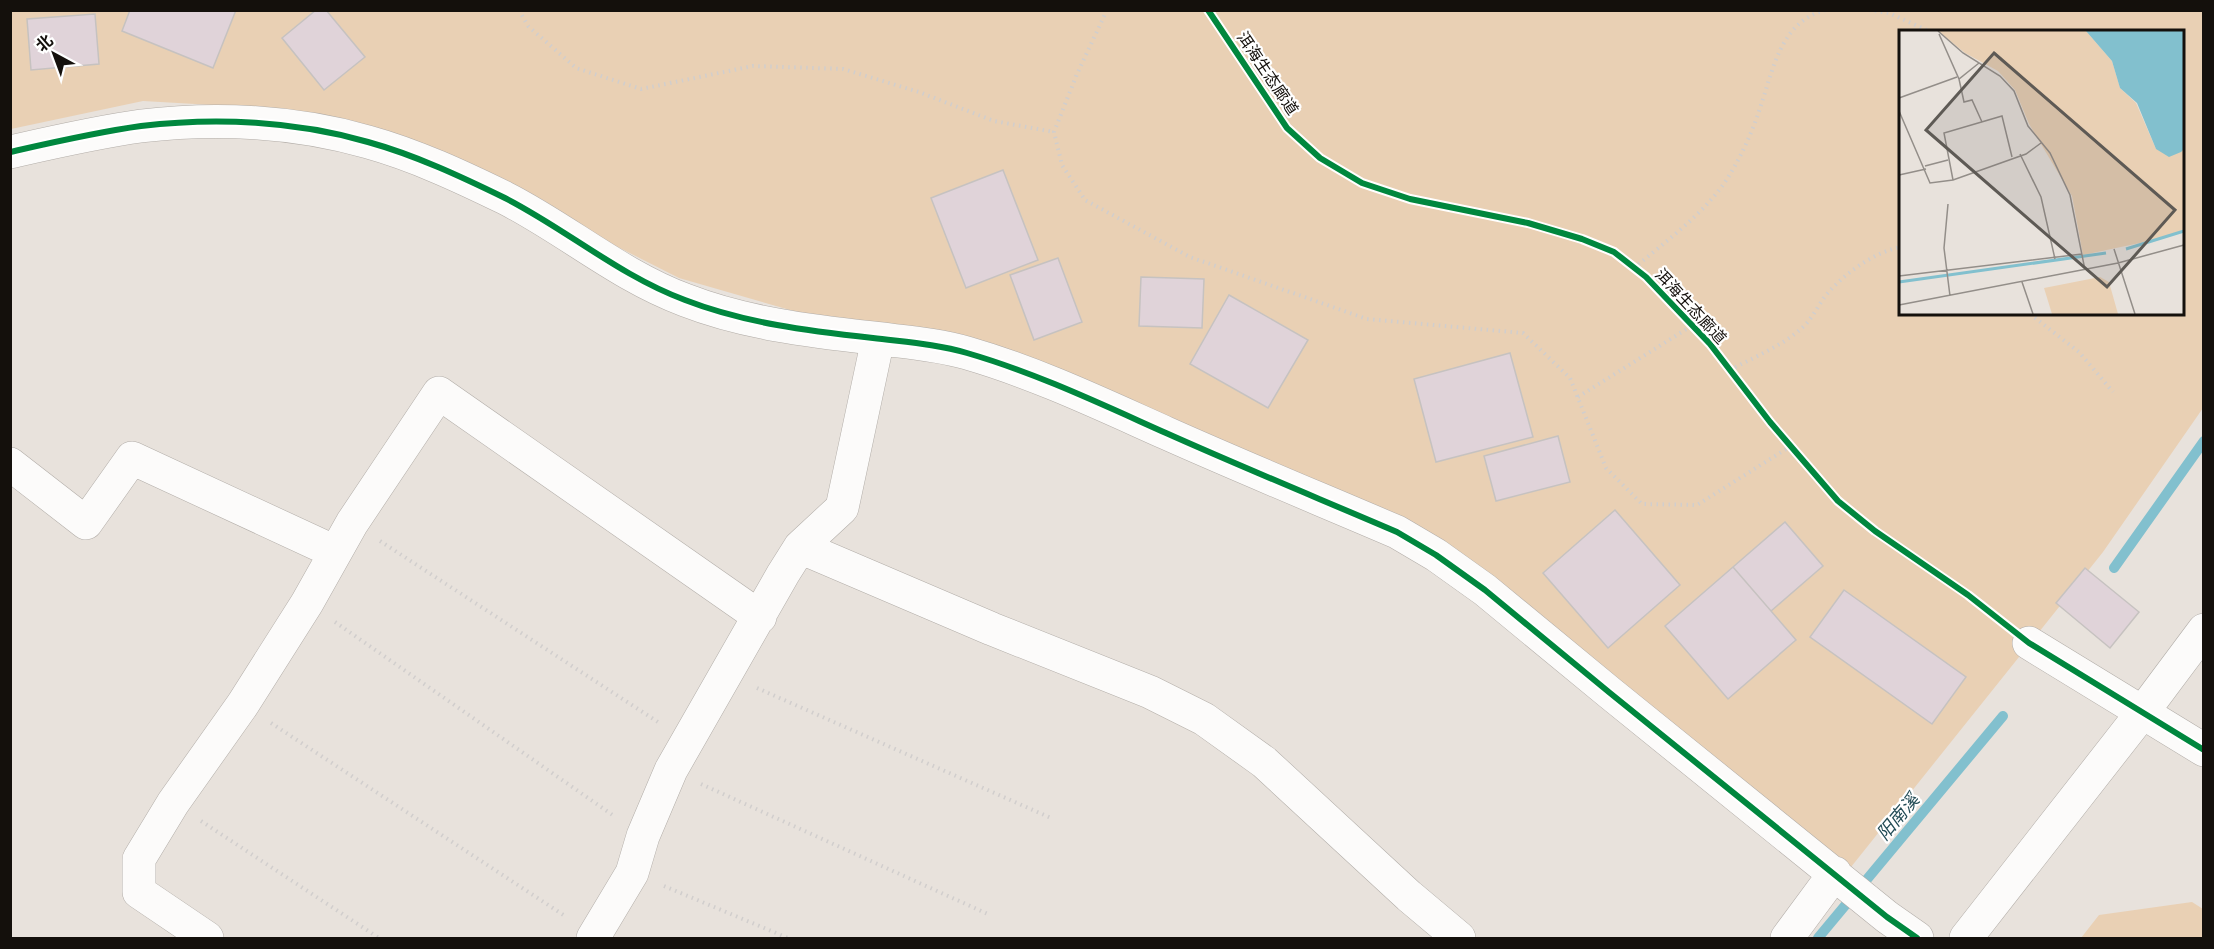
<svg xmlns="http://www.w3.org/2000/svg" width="2214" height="949" viewBox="0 0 2214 949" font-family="'Public Sans','Noto Sans SC',sans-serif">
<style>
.green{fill:#e9d0b4;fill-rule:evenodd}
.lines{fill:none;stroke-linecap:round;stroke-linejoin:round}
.stream{stroke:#82c0ce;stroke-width:10}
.building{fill:#e0d3d9;stroke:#c6c2c0;stroke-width:1.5}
.minor-casing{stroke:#b2ada8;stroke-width:34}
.path{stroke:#d1cecd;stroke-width:4;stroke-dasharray:1.5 4.5;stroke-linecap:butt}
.minor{stroke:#fcfbfa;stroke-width:33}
.cycleway-casing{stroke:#fff;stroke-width:10}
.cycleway{stroke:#00873e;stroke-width:6}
.labels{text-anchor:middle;stroke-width:4.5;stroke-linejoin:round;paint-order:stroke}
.street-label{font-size:16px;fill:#14100c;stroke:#fff}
.water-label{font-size:18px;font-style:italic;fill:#234c56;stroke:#fff}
.inset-river{fill:none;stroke:#82c0ce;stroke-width:3}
.inset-road{fill:none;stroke:#938e89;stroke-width:1.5}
.view{fill:#5e5a55;fill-opacity:0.15;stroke:#5e5a55;stroke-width:3}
.inset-edge{fill:none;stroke:#14100c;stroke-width:3}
</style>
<rect width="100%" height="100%" fill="#e8e2dc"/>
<path class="green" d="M 10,11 L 2203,11 L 2203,408 L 2103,552 L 1847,872 L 1509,593 L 892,324 L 797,312 L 679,278 L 604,240 L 543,200 L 462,161 L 267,108 L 143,101 L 11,129 ZM 1900,32 L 2182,32 L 2182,314 L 1900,314 Z
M 2192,902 L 2203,909 L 2203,938 L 2081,938 L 2099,915 Z"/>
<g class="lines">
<path class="stream" d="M 2114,568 L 2204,441
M 1818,938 L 2003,716"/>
</g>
<path class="building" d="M 130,10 L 236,10 L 213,68 L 122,31 Z
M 316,10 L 326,10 L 365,57 L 324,90 L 282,38 Z
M 95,14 L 99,64 L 31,70 L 27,19 Z
M 1003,170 L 1038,260 L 966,288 L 931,198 Z
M 1058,258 L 1082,322 L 1034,340 L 1010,275 Z
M 1141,277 L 1204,279 L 1202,328 L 1139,326 Z
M 1229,295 L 1308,340 L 1268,408 L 1190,364 Z
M 1510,353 L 1533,437 L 1436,462 L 1414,379 Z
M 1558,436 L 1570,482 L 1496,501 L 1484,456 Z
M 1615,510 L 1680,585 L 1608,648 L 1543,573 Z
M 1785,522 L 1823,566 L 1771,611 L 1733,567 Z
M 1733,567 L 1796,640 L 1728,699 L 1665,626 Z
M 2085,568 L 2139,612 L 2110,648 L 2056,603 Z
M 1844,590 L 1966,677 L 1932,724 L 1810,637 Z"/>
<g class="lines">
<defs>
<path id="minor" d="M 10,152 C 54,142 97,132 141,126 C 216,117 296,121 368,142 C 415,155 462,177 505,198 C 566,229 620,276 685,300 C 744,323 809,331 873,338 C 904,342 937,344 967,353 C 1036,373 1101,404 1166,433 C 1242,467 1320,499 1397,532 L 1436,555 L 1485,590 L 1610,693 L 1887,917 L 1917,938
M 10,464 L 86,523 L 132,458 L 335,552
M 800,547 L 992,629 L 1150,692 L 1204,719 L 1264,762 L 1409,896 L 1459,938
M 2029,643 L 2204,750
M 207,938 L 139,892 L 139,859 L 173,803 L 243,704 L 307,603 L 352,523 L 439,393 L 760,617
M 593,938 L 632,873 L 643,836 L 671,770 L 783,574 L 800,547 L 842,508 L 878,339
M 1787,938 L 1835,873
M 1966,938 L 2142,713 L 2204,630"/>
</defs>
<use href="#minor" class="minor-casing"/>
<path class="path" d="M 519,10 L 528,26 L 576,68 L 641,89 L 753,66 L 843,69 L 919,92 L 994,121 L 1054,132
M 1107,10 L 1077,74 L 1054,132 L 1062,165 L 1085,200 L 1190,257 L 1367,319 L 1523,333 L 1570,378 L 1606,468 L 1642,504 L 1697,505 L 1791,446
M 1869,10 L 1889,13 L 1931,32
M 1634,268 C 1665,242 1705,213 1727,179 C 1741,157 1752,133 1760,108 C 1773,71 1780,21 1826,10
M 2030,314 L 2079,352 L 2113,392
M 1730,370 C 1754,357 1782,346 1802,328 C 1813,318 1818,305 1827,294 C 1845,273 1873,253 1900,247
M 1578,397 L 1693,325
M 380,541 L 658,722
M 335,622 L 614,816
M 757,688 L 1051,818
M 271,723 L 565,916
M 701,784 L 990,915
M 201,821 L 379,938
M 664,886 L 788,938"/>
<use href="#minor" class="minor"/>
<defs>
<path id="cycleway" d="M 1208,10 L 1287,128 L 1320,158 L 1362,183 L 1410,199 L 1528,223 L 1582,239 L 1614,252 L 1646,277 L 1710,344 L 1770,422 L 1838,501 L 1875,531 L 1968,595 L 2029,643 L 2204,750
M 10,152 C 54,142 97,132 141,126 C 216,117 296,121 368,142 C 415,155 462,177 505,198 C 566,229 620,276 685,300 C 744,323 809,331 873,338 C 904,342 937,344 967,353 C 1036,373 1101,404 1166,433 C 1242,467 1320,499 1397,532 L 1436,555 L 1485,590 L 1610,693 L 1887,917 L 1917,938"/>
</defs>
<use href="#cycleway" class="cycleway-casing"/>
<use href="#cycleway" class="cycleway"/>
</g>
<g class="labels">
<g class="street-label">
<text transform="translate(1268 73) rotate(56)" y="6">洱海生态廊道</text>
<text transform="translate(1691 306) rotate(47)" y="6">洱海生态廊道</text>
</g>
<g class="water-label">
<text transform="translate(1898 817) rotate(-50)" y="6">阳南溪</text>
</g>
</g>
<g transform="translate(1899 30)">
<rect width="285" height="285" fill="#e8e2dc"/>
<path d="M 39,1 L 187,1 L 213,31 L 221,58 L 237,73 L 257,119 L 285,119 L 285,199 L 269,207 L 184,225 L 173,166 L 130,94 L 116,60 L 99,41 L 66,23 ZM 201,247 L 210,252 L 219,284 L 153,284 L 145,258 Z" fill="#e9d0b4"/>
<path d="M 187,1 L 285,1 L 285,119 L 282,122 L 270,127 L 257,119 L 238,73 L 221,58 L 213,31 Z" fill="#82c0ce"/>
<path class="inset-river" d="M 227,219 L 285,201M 0,252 L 207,223"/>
<path class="inset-road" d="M 39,1 L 64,23 L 101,46 L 115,61 L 129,96 L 151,123 L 171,165 L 186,240M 40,4 L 60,49 L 80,33M 60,49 L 65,72 L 73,70 L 83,92M 0,68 L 58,47M 0,81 L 31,153 L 54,150 L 127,124 L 142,113M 121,124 L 142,167 L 156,229M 26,136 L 49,130M 0,145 L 27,139M 54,150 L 45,103 L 103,86 L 113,127M 49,174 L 45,218 L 51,266M 215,219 L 236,284M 0,246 L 183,224M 123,252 L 134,284M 0,275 L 219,233 L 285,215"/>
<path class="view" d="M 95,23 L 276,180 L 208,257 L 27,100 Z"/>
<rect width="285" height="285" class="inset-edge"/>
</g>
<rect width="2214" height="949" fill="none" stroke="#14100c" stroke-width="24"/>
<g transform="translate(54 54) rotate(319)" stroke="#ffffff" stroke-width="4.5" paint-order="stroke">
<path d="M0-4.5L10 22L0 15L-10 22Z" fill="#14100c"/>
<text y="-9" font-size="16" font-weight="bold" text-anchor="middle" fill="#14100c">北</text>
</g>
</svg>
